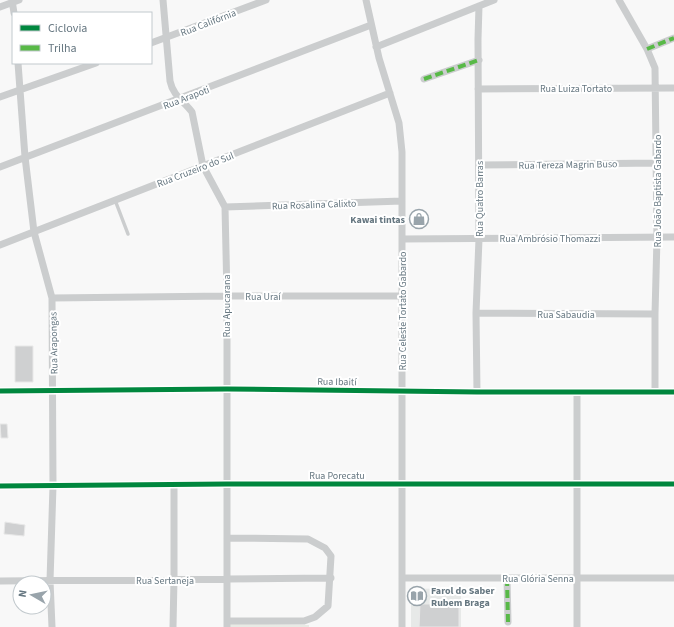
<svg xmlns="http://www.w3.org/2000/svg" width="674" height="627" viewBox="0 0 674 627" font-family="'Source Sans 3',sans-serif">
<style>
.built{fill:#e7e9e8}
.green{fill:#e8eae5}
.building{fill:#cfd0d1;stroke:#e8e8e8}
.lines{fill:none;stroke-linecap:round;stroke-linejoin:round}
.service{stroke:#cbcdce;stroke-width:3.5}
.minor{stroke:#cbcdce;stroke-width:7}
.quiet{stroke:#58b947;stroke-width:4;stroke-dasharray:8 4;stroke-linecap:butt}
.cycleway-casing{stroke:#fff;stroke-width:8}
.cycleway{stroke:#00873e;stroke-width:5}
.labels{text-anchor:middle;stroke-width:4;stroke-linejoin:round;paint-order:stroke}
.street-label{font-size:10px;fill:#667781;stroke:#fff}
.poi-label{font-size:10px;font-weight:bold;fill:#667781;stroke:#fff;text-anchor:end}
</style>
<rect width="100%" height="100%" fill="#f8f8f8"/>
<path class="built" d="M 461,588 L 461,627 L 411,627 L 411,589 Z"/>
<path class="green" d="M 229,623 L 309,625 L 309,627 L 229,627 Z"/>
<path class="building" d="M 15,346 L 33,346 L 33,382 L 15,382 Z
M 0,424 L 7,424 L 8,438 L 1,438 Z
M 5,522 L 25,525 L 24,536 L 4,534 Z
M 420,604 L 459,604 L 459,627 L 419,627 Z"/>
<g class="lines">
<path class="service" d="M 115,200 L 128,234"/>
<path class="minor" d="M 12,0 L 14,13
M 163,0 L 170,81 C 173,96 184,101 192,112 L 203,166 L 225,207 L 227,296 L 227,627
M 366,0 L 379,58 L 399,123 L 402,152 L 402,627
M 619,0 L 647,49 L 655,68 L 657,238 L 655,314 L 655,392
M 0,7 L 19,0
M 151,43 L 266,0
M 376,47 L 494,0
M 647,49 L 674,38
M 18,63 L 25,157 L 34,232 L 52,298 L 53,486 L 50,581 L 52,627
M 424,79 L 479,60
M 478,89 L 674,88
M 0,97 L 96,63
M 479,165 L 657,163
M 0,167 L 371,25
M 225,207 L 402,201
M 402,239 L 674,237
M 0,245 L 390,93
M 52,298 L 227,296 L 402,296
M 476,313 L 655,314
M 0,391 L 227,389 L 477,392 L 674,392
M 477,392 L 476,313 L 479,239 L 478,39 L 479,6
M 0,486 L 227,484 L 674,484
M 227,538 L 308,539 L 325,548 L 331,556 L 328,606 L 315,617 L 304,621 L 227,621
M 402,578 L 674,578
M 507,578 L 508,622
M 0,581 L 331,578
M 173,627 L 174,579 L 174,485
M 577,627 L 577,392"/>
<path class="quiet" d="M 647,49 L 674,38
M 424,79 L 479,60
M 507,578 L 508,622"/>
<defs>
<path id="cycleway" d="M 0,391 L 227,389 L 477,392 L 674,392
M 0,486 L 227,484 L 674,484"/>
</defs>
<use href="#cycleway" class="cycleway-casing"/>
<use href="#cycleway" class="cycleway"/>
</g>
<defs>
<symbol id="shop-ring" viewBox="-11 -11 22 22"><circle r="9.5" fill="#fff" stroke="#99a4ab" stroke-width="1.5"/><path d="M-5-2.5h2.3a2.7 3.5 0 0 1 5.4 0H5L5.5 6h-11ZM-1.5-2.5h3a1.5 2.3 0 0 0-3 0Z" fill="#99a4ab"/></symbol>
<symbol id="library-ring" viewBox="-11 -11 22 22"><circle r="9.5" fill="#fff" stroke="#99a4ab" stroke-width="1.5"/><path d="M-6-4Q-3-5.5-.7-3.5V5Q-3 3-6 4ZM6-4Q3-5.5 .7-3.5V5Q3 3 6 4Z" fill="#99a4ab"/></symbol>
</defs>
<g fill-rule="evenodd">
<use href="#shop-ring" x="408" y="208" width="22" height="22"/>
<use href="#library-ring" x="406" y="585" width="22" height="22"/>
</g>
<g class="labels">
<g class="street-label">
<text transform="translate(208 22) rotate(-21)" y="4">Rua Califórnia</text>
<text x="576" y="92">Rua Luiza Tortato</text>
<text transform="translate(186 97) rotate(-21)" y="4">Rua Arapoti</text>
<text transform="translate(568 164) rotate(-1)" y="4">Rua Tereza Magrin Buso</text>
<text transform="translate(195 169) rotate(-21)" y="4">Rua Cruzeiro do Sul</text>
<text transform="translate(657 191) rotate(-90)" y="4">Rua João Baptista Gabardo</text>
<text transform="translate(479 199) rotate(-90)" y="4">Rua Quatro Barras</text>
<text transform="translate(314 204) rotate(-2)" y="4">Rua Rosalina Calixto</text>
<text x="550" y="242">Rua Ambrósio Thomazzi</text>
<text x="263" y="300">Rua Uraí</text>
<text transform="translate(226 306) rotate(-90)" y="4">Rua Apucarana</text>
<text transform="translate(402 311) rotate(-90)" y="4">Rua Celeste Tortato Gabardo</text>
<text x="566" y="318">Rua Sabaudia</text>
<text transform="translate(53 343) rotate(-91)" y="4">Rua Arapongas</text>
<text transform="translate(337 381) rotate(1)" y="4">Rua Ibaití</text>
<text x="337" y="479">Rua Porecatu</text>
<text x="538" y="582">Rua Glória Senna</text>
<text x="165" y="584">Rua Sertaneja</text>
</g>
<g class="poi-label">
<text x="405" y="223">Kawai tintas</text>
<text x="431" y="594" text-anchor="start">Farol do Saber<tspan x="431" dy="12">Rubem Braga</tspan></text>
</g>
</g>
<rect x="12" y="12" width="140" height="52" fill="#ffffff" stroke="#c2c9cd"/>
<rect x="20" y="25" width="20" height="6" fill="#00873e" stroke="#c2c9cd"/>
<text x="48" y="32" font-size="12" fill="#667781">Ciclovia</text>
<rect x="20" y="45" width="20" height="6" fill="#58b947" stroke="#c2c9cd"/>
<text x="48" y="52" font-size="12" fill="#667781">Trilha</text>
<g transform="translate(32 595) rotate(279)"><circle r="19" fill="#ffffff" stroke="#c2c9cd"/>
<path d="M0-3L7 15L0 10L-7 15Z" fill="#99a4ab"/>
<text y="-6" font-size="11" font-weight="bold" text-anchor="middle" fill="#667781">N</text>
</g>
</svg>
